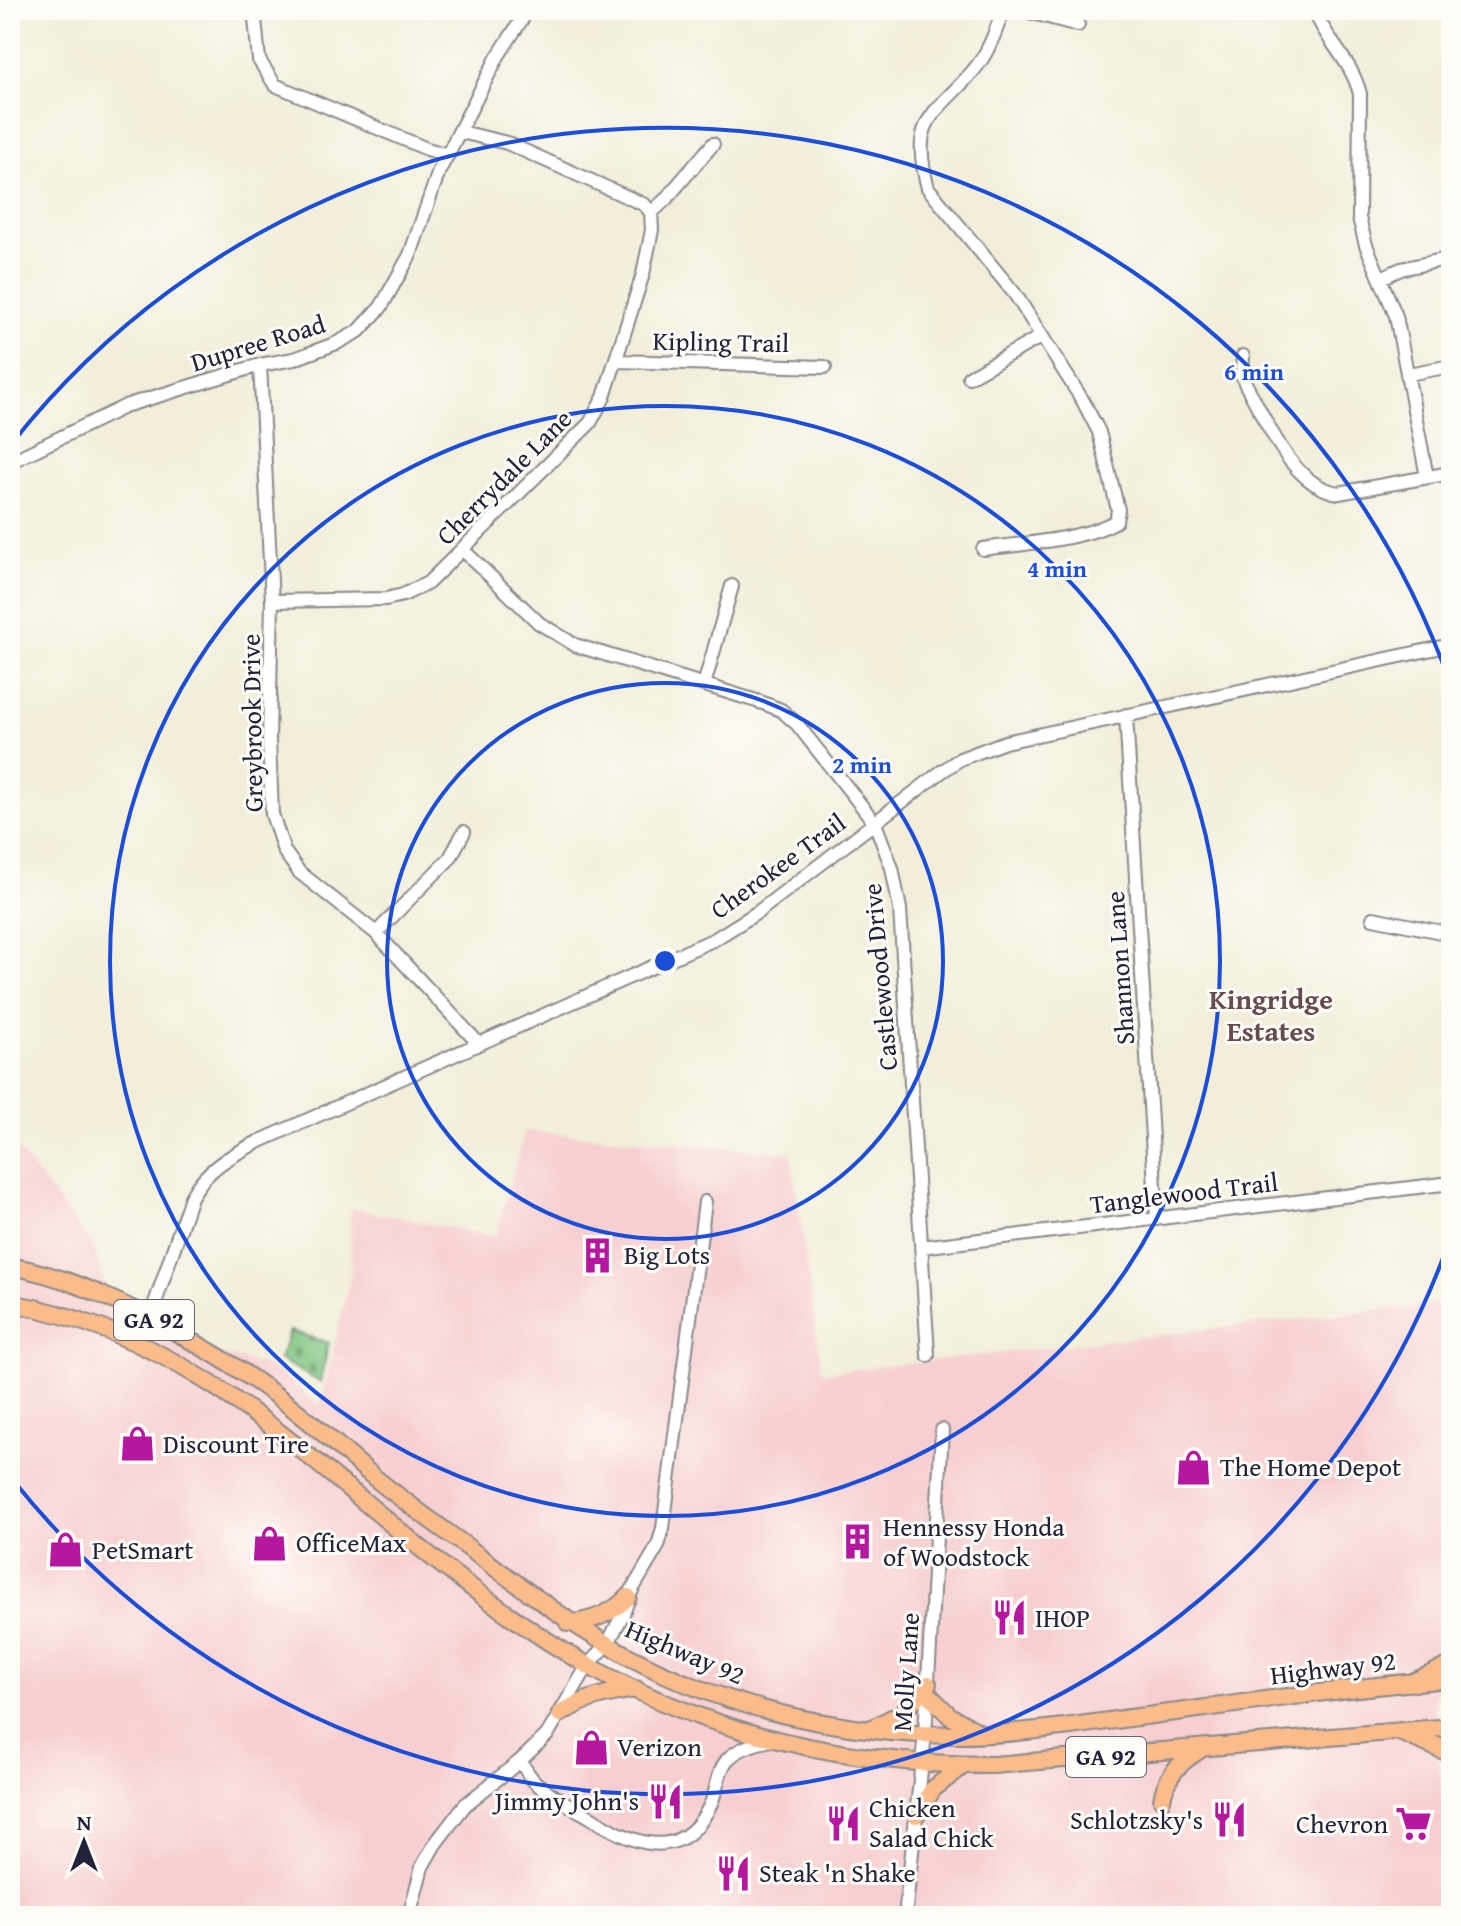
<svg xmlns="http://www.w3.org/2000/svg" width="1461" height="1926" viewBox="0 0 1461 1926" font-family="'Gentium Book Plus',serif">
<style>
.built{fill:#f7cfd0}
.cemetery{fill:url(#cemetery-stones);stroke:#51745e;stroke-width:2}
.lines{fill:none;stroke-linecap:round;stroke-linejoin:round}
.minor-casing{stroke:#8a888a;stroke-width:16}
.major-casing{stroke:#8a888a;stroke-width:20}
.highway-casing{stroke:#8a888a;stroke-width:22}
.minor{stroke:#fff;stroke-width:12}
.major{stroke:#fabc8b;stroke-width:16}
.highway{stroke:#fabc8b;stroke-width:18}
.ring{fill:none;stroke:#1d4ed8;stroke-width:4}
.labels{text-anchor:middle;stroke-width:6;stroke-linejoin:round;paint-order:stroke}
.shield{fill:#fdfcf7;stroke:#646373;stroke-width:2}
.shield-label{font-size:24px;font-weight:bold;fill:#22223b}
.street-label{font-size:26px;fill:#22223b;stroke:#fdfcf7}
.poi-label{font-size:26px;fill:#22223b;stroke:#fdfcf7;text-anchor:start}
.neighbourhood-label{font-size:28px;font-weight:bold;fill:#664b51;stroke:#fdfcf7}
.centre{fill:#1d4ed8;stroke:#fdfcf7;stroke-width:4}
.ring-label{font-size:24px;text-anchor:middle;font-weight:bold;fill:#1d4ed8;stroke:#fdfcf7;stroke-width:6;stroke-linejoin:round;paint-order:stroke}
</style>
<defs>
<pattern id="cemetery-stones" width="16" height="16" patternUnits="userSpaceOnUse" patternTransform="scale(2)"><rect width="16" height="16" fill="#80c580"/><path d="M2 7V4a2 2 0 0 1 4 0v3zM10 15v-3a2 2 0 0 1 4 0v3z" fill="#68a06a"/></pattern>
</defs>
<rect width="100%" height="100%" fill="#fdfcf7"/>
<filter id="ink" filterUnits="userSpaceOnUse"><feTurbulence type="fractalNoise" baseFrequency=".0125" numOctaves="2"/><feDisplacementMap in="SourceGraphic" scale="16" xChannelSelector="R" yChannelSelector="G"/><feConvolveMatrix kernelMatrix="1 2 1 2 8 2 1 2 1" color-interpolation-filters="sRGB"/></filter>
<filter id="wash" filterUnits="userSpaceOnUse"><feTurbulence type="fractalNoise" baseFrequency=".006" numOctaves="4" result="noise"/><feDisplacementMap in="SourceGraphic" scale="32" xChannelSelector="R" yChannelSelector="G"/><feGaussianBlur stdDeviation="1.8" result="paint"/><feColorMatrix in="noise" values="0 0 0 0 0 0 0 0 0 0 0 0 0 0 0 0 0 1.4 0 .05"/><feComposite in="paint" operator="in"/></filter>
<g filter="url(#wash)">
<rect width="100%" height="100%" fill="#f2eed9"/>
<path class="built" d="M 525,1131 L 791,1153 L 822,1373 L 1451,1302 L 1451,1668 L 1434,1697 L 1449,1871 L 1449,1916 L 10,1916 L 10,1138 L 93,1247 L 115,1320 L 139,1331 L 273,1368 L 320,1406 L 351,1274 L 350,1208 L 495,1237 Z"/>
<path class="cemetery" d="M 290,1331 L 329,1343 L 320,1382 L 279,1359 Z"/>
</g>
<g filter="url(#ink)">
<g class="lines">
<defs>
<path id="minor" d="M 258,10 L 255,19 L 259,60 L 275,85 L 427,149 L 448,155
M 1022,10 L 1078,25
M 1314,10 C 1326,41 1352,61 1360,94 L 1359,218 L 1366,245 L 1396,316 L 1427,477
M 651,213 L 665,200 L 713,144
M 1381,278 L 1401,269 L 1451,258
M 1243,356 L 1242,375 L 1246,385 C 1268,423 1292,487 1339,493 L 1451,473
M 616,361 L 825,367
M 260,365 L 272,601 L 269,740 L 272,814 L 284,851 L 299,872 L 376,933 L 479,1044
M 1408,374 L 1451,366
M 969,377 L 1042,336
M 10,462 L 128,405 L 260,365 L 294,359 L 337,343 L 359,331 L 381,307 L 410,255 L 439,171 L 498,56 L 528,10
M 462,549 L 539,623 L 575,645 L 763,703 L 781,710 L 797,724 L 875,823 L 892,868 L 900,909 L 928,1355
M 983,549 C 1020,544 1084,540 1116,521 L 1118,510 L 1099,432 L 1083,401 L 1015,294 L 928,188 C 909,119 934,116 973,71 C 988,54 996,31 1003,10
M 272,601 L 386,599 L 403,595 L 428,583 L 590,423 L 604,397 L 643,274 L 652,230 L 651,213 L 645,205 L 507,143 L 461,132
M 704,685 L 732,586
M 1126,715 L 1157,1219
M 1373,918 L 1451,934
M 376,933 L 450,858 L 464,832
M 921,1247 L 1451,1183
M 150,1318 L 191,1197 C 206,1169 230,1156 258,1142 L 715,939 L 758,912 L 941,772 L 960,759 L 1005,742 L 1451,645
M 520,1761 C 525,1768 529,1776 534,1781 C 549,1796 579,1810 597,1821 C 643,1850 687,1859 712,1801 C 717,1788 718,1771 727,1760 C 737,1749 756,1743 771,1740
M 409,1916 L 422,1867 L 435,1844 L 465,1805 L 520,1761 L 547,1735 L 588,1665 L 607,1645 L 623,1614 L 632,1590 L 658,1546 L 663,1528 L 705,1202
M 905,1916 L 925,1734 L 942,1430"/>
<path id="major" d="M 10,1266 C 60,1275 105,1295 150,1318 C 197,1343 242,1369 285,1402 C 316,1426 345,1452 375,1478 C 406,1503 439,1526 470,1549 C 541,1602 602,1649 685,1683 C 768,1717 865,1735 955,1735 C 1016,1735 1077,1725 1137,1717 C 1241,1704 1346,1687 1451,1679
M 10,1303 C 193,1335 304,1457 443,1566 C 489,1601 536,1636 587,1665 C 711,1735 851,1765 993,1765 L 1451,1727
M 568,1623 C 591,1622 612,1613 628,1597
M 927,1693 L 950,1716 L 980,1733
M 560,1714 C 584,1698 608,1693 636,1689
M 872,1728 L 902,1713 L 928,1684
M 1162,1800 C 1166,1775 1180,1762 1201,1749
M 916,1815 L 933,1789 L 964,1765"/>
<path id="highway" d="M 1415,1682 L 1451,1666
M 1402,1732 L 1451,1753"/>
</defs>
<use href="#minor" class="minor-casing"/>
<use href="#major" class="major-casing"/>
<use href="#highway" class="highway-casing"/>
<use href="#minor" class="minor"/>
<use href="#major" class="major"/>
<use href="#highway" class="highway"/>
</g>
</g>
<g class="ring">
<circle cx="665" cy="961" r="278"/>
<circle cx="665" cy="961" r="555"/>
<path d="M1450 1239A833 833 0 0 1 13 1480M13 442A833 833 0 0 1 1450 683"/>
</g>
<defs>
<symbol id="building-bare" viewBox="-9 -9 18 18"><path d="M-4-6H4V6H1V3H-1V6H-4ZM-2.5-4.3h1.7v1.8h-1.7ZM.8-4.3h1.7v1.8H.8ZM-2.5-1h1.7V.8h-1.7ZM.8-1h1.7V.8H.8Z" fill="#b5179e" stroke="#fdfcf7" stroke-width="2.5" paint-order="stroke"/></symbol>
<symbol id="shop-bare" viewBox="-9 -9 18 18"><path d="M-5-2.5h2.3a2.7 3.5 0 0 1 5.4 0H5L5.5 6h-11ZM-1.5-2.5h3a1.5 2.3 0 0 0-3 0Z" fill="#b5179e" stroke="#fdfcf7" stroke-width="2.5" paint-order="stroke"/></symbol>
<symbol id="restaurant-bare" viewBox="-9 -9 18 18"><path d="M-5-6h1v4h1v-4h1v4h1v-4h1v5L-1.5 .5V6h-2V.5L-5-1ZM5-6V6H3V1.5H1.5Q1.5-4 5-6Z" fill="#b5179e" stroke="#fdfcf7" stroke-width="2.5" paint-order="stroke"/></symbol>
<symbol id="supermarket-bare" viewBox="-9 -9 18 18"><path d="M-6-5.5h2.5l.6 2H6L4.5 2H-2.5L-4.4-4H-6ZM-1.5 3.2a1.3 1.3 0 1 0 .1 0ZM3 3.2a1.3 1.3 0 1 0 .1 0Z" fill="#b5179e" stroke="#fdfcf7" stroke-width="2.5" paint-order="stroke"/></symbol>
</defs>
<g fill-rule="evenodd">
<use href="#building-bare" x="572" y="1230" width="51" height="51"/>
<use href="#shop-bare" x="112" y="1418" width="51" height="51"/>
<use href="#shop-bare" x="1168" y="1442" width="51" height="51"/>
<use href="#building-bare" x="832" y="1516" width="51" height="51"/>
<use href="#shop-bare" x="244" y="1518" width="51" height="51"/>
<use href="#shop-bare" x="40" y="1524" width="51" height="51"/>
<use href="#restaurant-bare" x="984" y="1592" width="51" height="51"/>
<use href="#shop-bare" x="566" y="1722" width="51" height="51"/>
<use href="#restaurant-bare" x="640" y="1776" width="51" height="51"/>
<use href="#restaurant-bare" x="1204" y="1794" width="51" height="51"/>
<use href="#restaurant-bare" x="818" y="1798" width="51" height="51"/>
<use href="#supermarket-bare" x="1388" y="1798" width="51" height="51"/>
<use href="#restaurant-bare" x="708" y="1848" width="51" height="51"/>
</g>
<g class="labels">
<g class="shield">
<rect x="114" y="1300" width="80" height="40" rx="6"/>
<rect x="1066" y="1737" width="80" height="40" rx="6"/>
</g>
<g class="shield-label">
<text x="154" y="1328">GA 92</text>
<text x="1106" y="1765">GA 92</text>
</g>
<g class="street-label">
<text transform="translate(721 342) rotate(1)" y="9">Kipling Trail</text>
<text transform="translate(258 343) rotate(-17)" y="9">Dupree Road</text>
<text transform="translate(504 477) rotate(-45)" y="9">Cherrydale Lane</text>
<text transform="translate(252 723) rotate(-91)" y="9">Greybrook Drive</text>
<text transform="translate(778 866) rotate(-36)" y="9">Cherokee Trail</text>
<text transform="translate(1120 968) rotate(-94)" y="9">Shannon Lane</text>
<text transform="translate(880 977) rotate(-95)" y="9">Castlewood Drive</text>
<text transform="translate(1184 1193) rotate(-7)" y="9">Tanglewood Trail</text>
<text transform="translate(685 1652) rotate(23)" y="9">Highway 92</text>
<text transform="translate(1333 1668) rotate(-7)" y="9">Highway 92</text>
<text transform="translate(906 1672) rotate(-86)" y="9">Molly Lane</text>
</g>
<g class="poi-label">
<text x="624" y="1264">Big Lots</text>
<text x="163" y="1453">Discount Tire</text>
<text x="1220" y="1476">The Home Depot</text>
<text x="883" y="1536">Hennessy Honda<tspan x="883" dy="30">of Woodstock</tspan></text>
<text x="296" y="1552">OfficeMax</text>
<text x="92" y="1559">PetSmart</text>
<text x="1035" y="1627">IHOP</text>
<text x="617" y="1756">Verizon</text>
<text x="639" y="1810" text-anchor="end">Jimmy John's</text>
<text x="869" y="1817">Chicken<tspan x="869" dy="30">Salad Chick</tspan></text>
<text x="1203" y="1829" text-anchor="end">Schlotzsky's</text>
<text x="1388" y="1833" text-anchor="end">Chevron</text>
<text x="759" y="1882">Steak 'n Shake</text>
</g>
<g class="neighbourhood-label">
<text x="1271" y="1009">Kingridge<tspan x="1271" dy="32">Estates</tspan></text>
</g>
</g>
<circle cx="665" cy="961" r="12" class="centre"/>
<g class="ring-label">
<text x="1254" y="380">6 min</text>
<text x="1057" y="577">4 min</text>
<text x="862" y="773">2 min</text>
</g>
<rect width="1461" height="1926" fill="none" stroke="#fdfcf7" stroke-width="40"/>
<g transform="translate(84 1842)" stroke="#fdfcf7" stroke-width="6" paint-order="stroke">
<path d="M0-6L14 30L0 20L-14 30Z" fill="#22223b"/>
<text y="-12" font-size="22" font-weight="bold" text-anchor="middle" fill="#22223b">N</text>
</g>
</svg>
